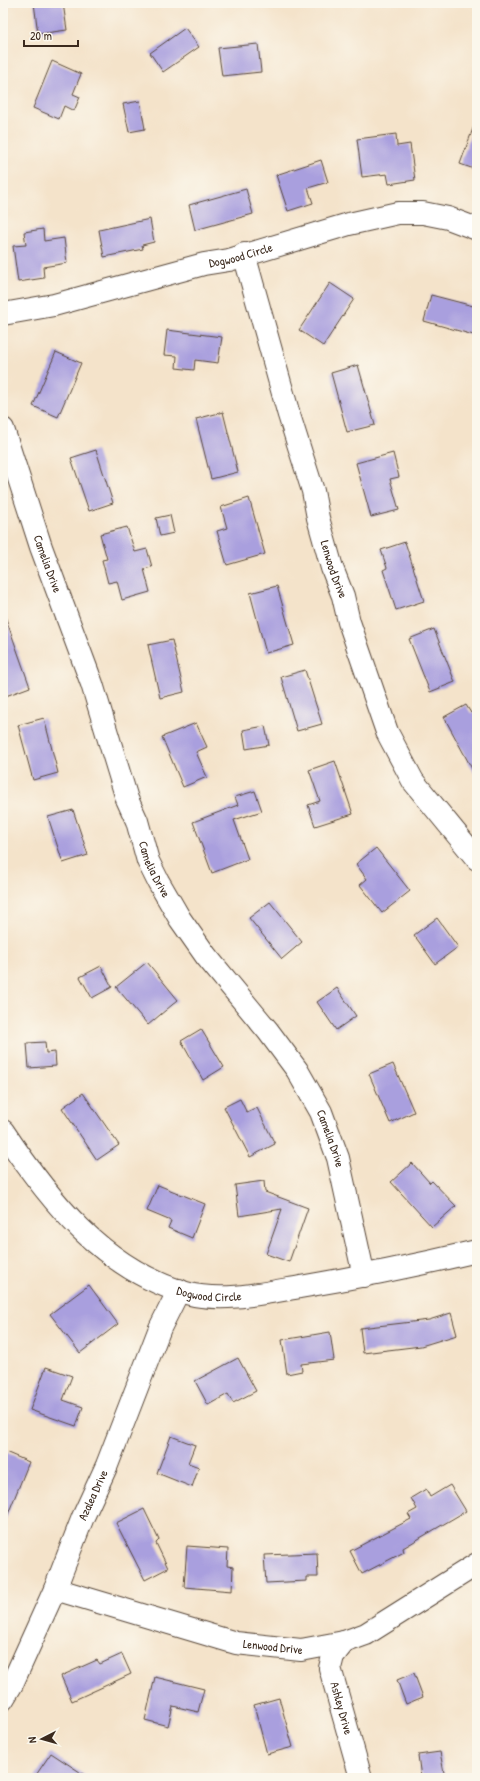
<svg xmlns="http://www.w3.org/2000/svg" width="480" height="1781" viewBox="0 0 480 1781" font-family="'Patrick Hand',sans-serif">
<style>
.building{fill:#a99fde}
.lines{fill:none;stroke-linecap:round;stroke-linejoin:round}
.minor-casing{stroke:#574638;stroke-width:24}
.minor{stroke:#fff;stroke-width:22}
.labels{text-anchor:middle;stroke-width:3;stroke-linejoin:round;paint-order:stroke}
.street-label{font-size:12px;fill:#3b2a1e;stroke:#fbf7ec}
</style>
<rect width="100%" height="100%" fill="#fbf7ec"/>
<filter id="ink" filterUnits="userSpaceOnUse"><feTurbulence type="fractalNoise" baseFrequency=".025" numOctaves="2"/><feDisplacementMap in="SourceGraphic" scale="8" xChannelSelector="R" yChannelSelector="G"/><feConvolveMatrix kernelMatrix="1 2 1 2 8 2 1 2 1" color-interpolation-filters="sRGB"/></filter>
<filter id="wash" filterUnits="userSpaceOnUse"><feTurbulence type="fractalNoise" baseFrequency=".012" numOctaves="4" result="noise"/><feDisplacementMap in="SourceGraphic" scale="16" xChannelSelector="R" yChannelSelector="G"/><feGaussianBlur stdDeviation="0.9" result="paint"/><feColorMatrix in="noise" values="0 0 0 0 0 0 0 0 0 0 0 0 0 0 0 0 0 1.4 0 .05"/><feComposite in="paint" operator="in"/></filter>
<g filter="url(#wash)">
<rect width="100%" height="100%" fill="#f4e3ca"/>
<g id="blocks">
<path class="building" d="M 34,3 L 63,3 L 67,30 L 38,34 Z
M 185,28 L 199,47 L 163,72 L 150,53 Z
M 258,44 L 261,72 L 222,76 L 218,48 Z
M 52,61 L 81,74 L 73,94 L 80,97 L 74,111 L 64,106 L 59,119 L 33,108 Z
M 140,101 L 145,129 L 129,132 L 123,104 Z
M 475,123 L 477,123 L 477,170 L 460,164 Z
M 396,134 L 397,146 L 410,144 L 415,180 L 389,184 L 387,174 L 362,177 L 357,139 Z
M 321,160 L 328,182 L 308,188 L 313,203 L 288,211 L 276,175 Z
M 246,189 L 253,214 L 195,230 L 189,205 Z
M 150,219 L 154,242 L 142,245 L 143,249 L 104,257 L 99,230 Z
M 43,229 L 44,241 L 64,238 L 67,263 L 43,267 L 44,278 L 18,282 L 13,246 L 26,245 L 24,232 Z
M 330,283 L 354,299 L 323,346 L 299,330 Z
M 431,295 L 477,307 L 477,336 L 424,321 Z
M 167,330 L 222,337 L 218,363 L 195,360 L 194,370 L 176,368 L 177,356 L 164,355 Z
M 56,352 L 81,363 L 58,417 L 33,406 Z
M 358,365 L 375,425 L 347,432 L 331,373 Z
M 223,412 L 238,472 L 211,479 L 196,419 Z
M 96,450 L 113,503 L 89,511 L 71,458 Z
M 393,453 L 399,477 L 390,479 L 399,510 L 371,517 L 356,463 Z
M 249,498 L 265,554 L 227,565 L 217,531 L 227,528 L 221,507 Z
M 170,515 L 174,533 L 160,536 L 156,518 Z
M 127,527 L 135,552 L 147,549 L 152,567 L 144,569 L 150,592 L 122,600 L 117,581 L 108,583 L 102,560 L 107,559 L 100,534 Z
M 405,542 L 424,601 L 396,610 L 383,570 L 387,568 L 381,550 Z
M 277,586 L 294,645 L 266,653 L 250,593 Z
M 5,616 L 30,687 L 3,697 L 3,617 Z
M 434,629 L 455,682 L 430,692 L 409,639 Z
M 172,640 L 184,692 L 160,698 L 148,645 Z
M 305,670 L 322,724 L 297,731 L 281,677 Z
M 466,705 L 471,713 L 477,710 L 477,778 L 444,717 Z
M 44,718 L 58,773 L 33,780 L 18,725 Z
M 196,723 L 207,747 L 196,752 L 207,777 L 183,787 L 162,737 Z
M 265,726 L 269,745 L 246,749 L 243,730 Z
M 335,761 L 353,814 L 315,826 L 308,805 L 320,801 L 309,770 Z
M 255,791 L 262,811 L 234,820 L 248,859 L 212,873 L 193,822 L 238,805 L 235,797 Z
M 73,810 L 88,855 L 63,863 L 48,817 Z
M 376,848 L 410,891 L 382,913 L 360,885 L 367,879 L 356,864 Z
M 270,902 L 302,942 L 282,959 L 249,918 Z
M 437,918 L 458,947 L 435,964 L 414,935 Z
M 147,962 L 178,1000 L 148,1025 L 116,987 Z
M 101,966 L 112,987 L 92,998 L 80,977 Z
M 337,988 L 356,1016 L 336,1030 L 317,1002 Z
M 201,1029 L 224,1067 L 203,1080 L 181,1041 Z
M 45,1042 L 46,1053 L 55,1052 L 56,1066 L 29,1068 L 27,1043 Z
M 393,1064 L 414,1112 L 390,1123 L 369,1074 Z
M 83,1093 L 119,1145 L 97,1160 L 62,1108 Z
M 240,1099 L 247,1113 L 257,1108 L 275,1144 L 250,1157 L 224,1107 Z
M 412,1163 L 430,1183 L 432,1181 L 456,1206 L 432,1227 L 391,1182 Z
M 264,1181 L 265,1192 L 308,1208 L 289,1262 L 266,1254 L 282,1209 L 239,1216 L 235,1185 Z
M 158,1185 L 205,1204 L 192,1238 L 168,1228 L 171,1221 L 147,1211 Z
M 89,1285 L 118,1324 L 80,1353 L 50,1314 Z
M 451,1313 L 457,1335 L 421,1346 L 363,1353 L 360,1328 L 429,1320 Z
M 330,1332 L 334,1360 L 301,1364 L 302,1371 L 287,1374 L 282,1340 Z
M 238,1358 L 256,1391 L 233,1403 L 228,1394 L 208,1405 L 195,1381 Z
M 46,1367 L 72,1376 L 63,1400 L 83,1407 L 76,1426 L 30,1410 Z
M 171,1436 L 195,1445 L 188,1463 L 199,1467 L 192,1487 L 157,1473 Z
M 3,1451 L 29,1462 L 4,1524 L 3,1524 Z
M 450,1485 L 466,1511 L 403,1548 L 404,1552 L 362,1574 L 350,1551 L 411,1519 L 408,1514 L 417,1509 L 411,1498 L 426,1489 L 430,1497 Z
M 144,1509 L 159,1540 L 156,1543 L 168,1568 L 145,1580 L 116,1523 Z
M 187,1546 L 228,1549 L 227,1566 L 233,1567 L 232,1591 L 184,1587 Z
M 317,1553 L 318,1577 L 307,1577 L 307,1581 L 266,1583 L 264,1555 Z
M 122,1654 L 131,1674 L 72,1701 L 61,1676 L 97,1660 L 100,1664 Z
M 414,1673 L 423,1697 L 406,1704 L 397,1680 Z
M 155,1677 L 204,1689 L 198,1712 L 173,1706 L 168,1726 L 145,1720 Z
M 279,1698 L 293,1747 L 267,1754 L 254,1705 Z
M 440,1752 L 445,1778 L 421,1778 L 418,1755 Z
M 51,1753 L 89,1778 L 34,1778 Z"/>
</g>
</g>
<g filter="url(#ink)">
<use href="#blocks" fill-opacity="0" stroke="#574638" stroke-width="1"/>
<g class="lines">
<defs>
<g id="minor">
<path id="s1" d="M 244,254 L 289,415 L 313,491 L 318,518 L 332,568 L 343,596 L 349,622 L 387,732 L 413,781 L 477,859"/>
<path id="s2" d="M 3,314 L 54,305 L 204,264 L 229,260 L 349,224 L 398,213 L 423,213 L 448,218 L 477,229"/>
<path id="s3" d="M 3,429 L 41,547 L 92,684 L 127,799 L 137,821 L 148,861 L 158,881 L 180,919 L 206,956 L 268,1031 L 297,1070 L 321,1112 L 338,1158 L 364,1276"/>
<path id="s4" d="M 3,1131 C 49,1200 103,1269 186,1293 C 221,1303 265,1293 300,1287 C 360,1277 418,1265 477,1251"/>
<path id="s5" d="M 55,1589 L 236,1643 L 301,1650 L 344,1642 L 366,1634 L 477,1564"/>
<path id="s6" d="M 344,1642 L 333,1656 L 330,1668 L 361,1778"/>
<path id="s7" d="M 3,1699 L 12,1684 L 55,1589 L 83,1517 L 107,1465 L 160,1328 L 179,1290"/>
</g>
</defs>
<use href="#minor" class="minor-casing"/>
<use href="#minor" class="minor"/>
</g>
</g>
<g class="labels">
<g class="street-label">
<text dy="4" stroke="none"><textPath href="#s2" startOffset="245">Dogwood Circle</textPath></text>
<text dy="4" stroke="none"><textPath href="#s3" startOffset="142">Camelia Drive</textPath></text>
<text dy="4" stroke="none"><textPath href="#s1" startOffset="328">Lenwood Drive</textPath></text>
<text dy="4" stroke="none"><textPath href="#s3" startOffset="466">Camelia Drive</textPath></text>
<text dy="4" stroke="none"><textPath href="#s3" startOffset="790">Camelia Drive</textPath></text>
<text dy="4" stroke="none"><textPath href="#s4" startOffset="273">Dogwood Circle</textPath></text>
<text dy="4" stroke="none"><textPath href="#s7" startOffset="223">Azalea Drive</textPath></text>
<text dy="4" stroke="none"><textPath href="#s5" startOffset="226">Lenwood Drive</textPath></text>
<text dy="4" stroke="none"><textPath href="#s6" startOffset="72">Ashley Drive</textPath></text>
</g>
</g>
<rect width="480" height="1781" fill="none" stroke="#fbf7ec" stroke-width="16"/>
<g transform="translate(42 1739) rotate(264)" stroke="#fbf7ec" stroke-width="3" paint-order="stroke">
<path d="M0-3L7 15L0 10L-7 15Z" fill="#3b2a1e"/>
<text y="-6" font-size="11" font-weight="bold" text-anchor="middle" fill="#3b2a1e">N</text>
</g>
<path d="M24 40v6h54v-6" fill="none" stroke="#3b2a1e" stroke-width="2"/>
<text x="30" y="40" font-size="12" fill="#3b2a1e" stroke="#fbf7ec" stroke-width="3" paint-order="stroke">20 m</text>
</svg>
